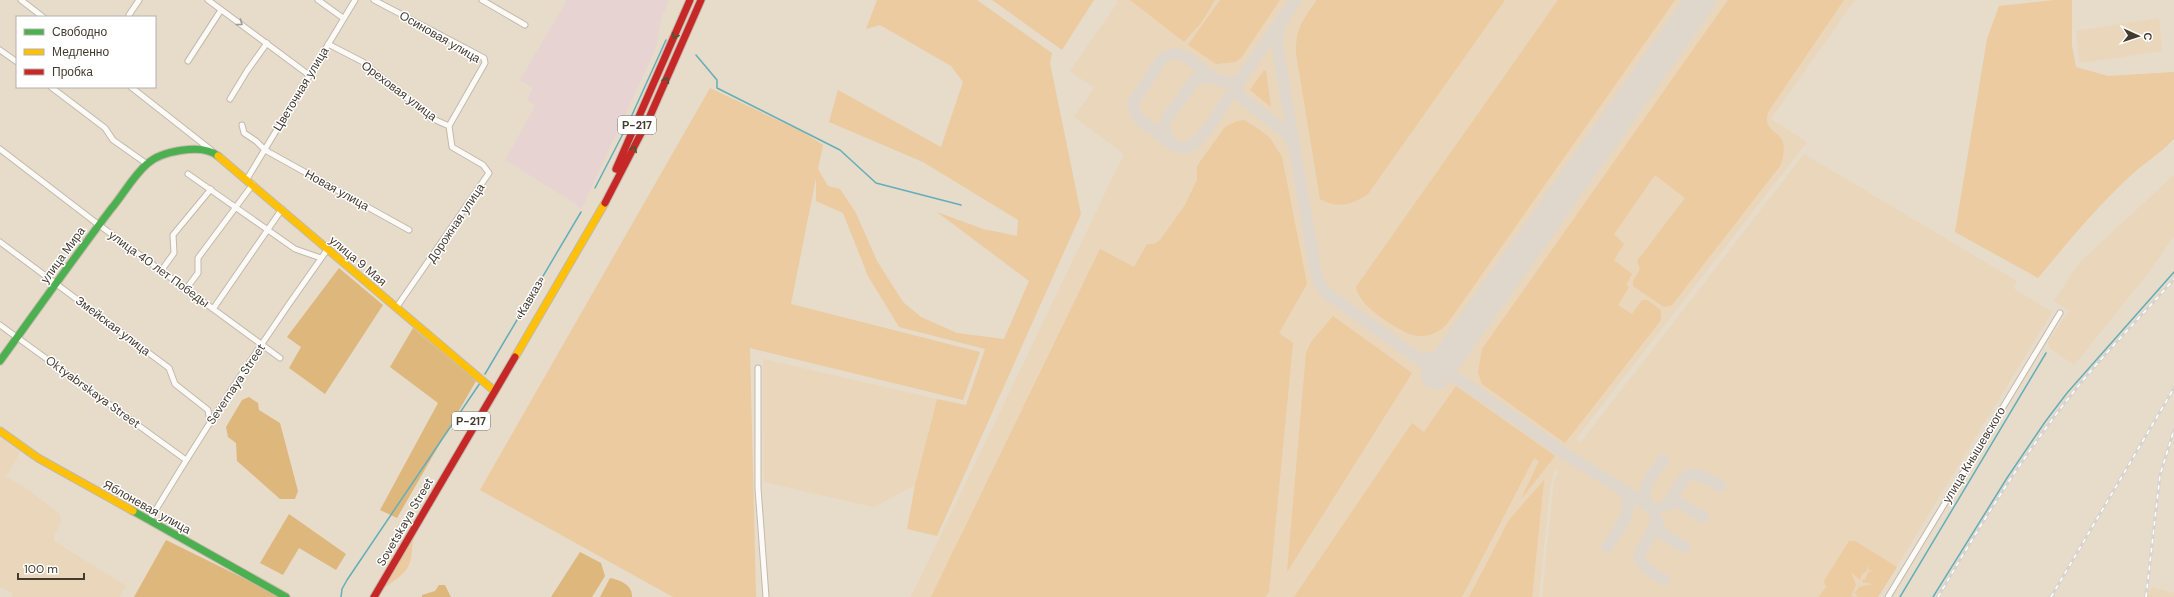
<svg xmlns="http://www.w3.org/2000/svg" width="2174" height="597" viewBox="0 0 2174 597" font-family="'DM Sans',sans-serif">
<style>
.commercial{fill:#e7d4d2}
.built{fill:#ead6ba}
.green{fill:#ebcb9f}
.forest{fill:#deb77d}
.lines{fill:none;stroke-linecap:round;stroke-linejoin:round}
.stream{stroke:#62aeb9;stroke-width:1.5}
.taxiway{stroke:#dfd7cc;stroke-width:12}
.runway{stroke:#dfd7cc;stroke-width:30}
.street-casing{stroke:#c3b9ac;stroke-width:7}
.fast-casing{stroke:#c3b9ac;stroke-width:9}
.slow-casing{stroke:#c3b9ac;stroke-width:9}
.jam-casing{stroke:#c3b9ac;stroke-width:9}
.street{stroke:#fbfaf7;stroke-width:5}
.fast{stroke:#4caf50;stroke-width:7}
.slow{stroke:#ffc107;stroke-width:7}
.jam{stroke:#c62828;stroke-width:7}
.rail-casing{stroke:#d7d3ce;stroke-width:3}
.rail{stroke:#fff;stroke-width:1.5;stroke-dasharray:4.5;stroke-linecap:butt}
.oneway{stroke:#a09a93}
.oneway2{stroke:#465837}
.labels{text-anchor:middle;stroke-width:3;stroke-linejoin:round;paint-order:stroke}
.shield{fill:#fff;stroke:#7c766d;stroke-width:1}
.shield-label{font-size:11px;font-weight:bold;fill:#443b2f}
.street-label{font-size:12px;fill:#443b2f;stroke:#fff}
</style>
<rect width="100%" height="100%" fill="#e7dbca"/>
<path class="commercial" d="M 567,0 L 669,0 L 661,19 L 656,48 L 581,210 L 576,204 L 505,160 L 535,106 L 527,99 L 533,88 L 520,80 Z"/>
<path class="built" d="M 1116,0 L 1855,0 L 1771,119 L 1807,142 L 1576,439 L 1581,442 L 1804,154 L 2017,281 L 2013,288 L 2052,312 L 1878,597 L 1542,597 L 1554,480 L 1559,473 L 1554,469 L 1549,497 L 1539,597 L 911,597 L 1124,154 L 1074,117 L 1094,88 L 1070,71 L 1118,2 Z
M 2159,18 L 2162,51 L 2080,63 L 2076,31 Z
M 2174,175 L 2174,236 L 2149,272 L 2074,365 L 2050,348 L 2048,342 L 2069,311 L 2054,301 L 2080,262 Z
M 763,359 L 937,399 L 915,485 L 874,507 L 764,482 Z
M 0,438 L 20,452 L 6,477 L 26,488 L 60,514 L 61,522 L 54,536 L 54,541 L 126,586 L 119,597 L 12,597 L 12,593 L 0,587 Z
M 2152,587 L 2174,593 L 2174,597 L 2144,597 L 2145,589 L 2151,590 Z"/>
<path class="green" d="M 877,0 L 977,0 L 1052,53 L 1050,63 L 1081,214 L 937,536 L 907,529 L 915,485 L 937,399 L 966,405 L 985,349 L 899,327 L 868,276 L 843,213 L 816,201 L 816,178 L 791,304 L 980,352 L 963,400 L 750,348 L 756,597 L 673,597 L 480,490 L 710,88 L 805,133 L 823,145 L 818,169 L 828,186 L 840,189 L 856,213 L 877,261 L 903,302 L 921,317 L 957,333 L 1004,339 L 1029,281 L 937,212 L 983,229 L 1017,236 L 1018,220 L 923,162 L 829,122 L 838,90 L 941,147 L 963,82 L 951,66 L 880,25 L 866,29 Z
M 992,0 L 1094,0 L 1062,50 Z
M 1130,0 L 1215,0 L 1201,23 L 1184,42 Z
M 1220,0 L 1280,0 L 1241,58 L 1235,62 L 1216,64 L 1188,45 Z
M 1317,0 L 1505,0 L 1368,194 C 1352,205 1337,209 1320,199 L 1296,53 C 1296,27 1303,20 1317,0 Z
M 1558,0 L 1675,0 L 1447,324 C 1436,336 1421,339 1407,333 C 1391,325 1358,305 1356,287 Z
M 1728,0 L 1844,0 L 1768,112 C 1760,139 1795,125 1780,166 L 1672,305 L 1664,307 L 1633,286 L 1633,281 L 1640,269 L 1637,261 L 1685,198 L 1655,175 L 1614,234 L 1624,244 L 1614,260 L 1632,274 L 1626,285 L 1629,287 L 1618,305 L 1632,314 L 1642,300 L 1647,300 L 1661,310 L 1661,320 L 1565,443 L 1482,384 L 1478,373 L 1482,349 Z
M 2055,0 L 2072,0 L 2072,46 L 2076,67 L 2108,76 L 2174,72 L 2174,139 C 2160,154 2142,164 2128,178 C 2095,209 2067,243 2038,278 L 1955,232 L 1987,39 L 1999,6 Z
M 1264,70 L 1266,71 L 1271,107 L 1250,90 Z
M 1244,120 L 1260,130 L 1270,138 L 1282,157 L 1307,284 L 1279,333 L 1293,343 L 1269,592 L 1265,597 L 931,597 L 1100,249 L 1134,267 L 1147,244 L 1154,244 L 1160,240 L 1185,205 L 1197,180 L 1197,166 L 1225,127 L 1237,121 Z
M 1333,316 L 1412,373 L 1287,572 L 1306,353 L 1311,342 Z
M 1456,386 L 1555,456 L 1521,499 L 1539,461 L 1534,458 L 1462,597 L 1294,597 L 1412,423 L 1424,432 Z
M 1544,480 L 1532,597 L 1469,597 L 1509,520 Z
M 413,536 C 411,570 410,570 382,589 Z
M 1849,541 L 1855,541 L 1897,567 L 1878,597 L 1858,597 L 1855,593 L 1859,587 L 1873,584 L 1862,582 L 1863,579 L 1865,580 L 1868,572 L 1874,571 L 1869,570 L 1867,565 L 1867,571 L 1862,574 L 1860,580 L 1851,572 L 1856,585 L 1851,596 L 1856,597 L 1819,597 L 1826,587 L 1824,581 Z"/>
<path class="forest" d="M 339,268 L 383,305 L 325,394 L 289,368 L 301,347 L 287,337 Z
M 413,328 L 476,381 L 397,518 L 380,510 L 438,403 L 390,367 Z
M 249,397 L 258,403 L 259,410 L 280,423 L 298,491 L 295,499 L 280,499 L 237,461 L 236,443 L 228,437 L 226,427 L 242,400 Z
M 289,514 L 346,554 L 336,570 L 299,548 L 283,575 L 260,563 Z
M 166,540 L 278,595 L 277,597 L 134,597 Z
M 580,552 L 601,563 L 605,576 L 592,597 L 551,597 Z
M 610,578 C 620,580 633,585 632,597 L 600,597 Z
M 439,585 L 445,585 L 451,597 L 422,597 L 422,595 L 435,591 Z"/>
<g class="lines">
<path class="stream" d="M 696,55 L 717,80 L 717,88 L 840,150 L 876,183 L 961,205
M 595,188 L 627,126 L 666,40
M 485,374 L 581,212
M 341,597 L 342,589 L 347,580 L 480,383
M 1900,597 L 2046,353
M 1933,597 L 2007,478 L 2045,422 L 2067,393 L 2174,272"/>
<path class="taxiway" d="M 1280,22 L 1277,44 L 1316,273 L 1320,285 L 1329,295 L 1422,361 L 1458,379 L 1568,456 L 1653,508 L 1658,525 L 1663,534 L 1684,547
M 1292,141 L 1283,130 L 1238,95 L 1237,89 L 1240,80 C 1208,95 1189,37 1162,59 L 1133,103 C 1133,117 1143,123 1154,130 C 1163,137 1173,148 1185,148 C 1200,147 1231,93 1240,80 L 1296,0
M 1169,142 L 1164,129 L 1166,119 L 1196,79 L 1204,77 L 1214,78
M 1423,359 L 1436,359 L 1454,350
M 1668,504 C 1686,473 1687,465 1720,486
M 1647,505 C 1639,488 1654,474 1663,460
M 1663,506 L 1677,502 L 1703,517
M 1657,519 C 1648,553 1619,553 1664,580
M 1607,547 C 1617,530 1639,508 1622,490"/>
<path class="runway" d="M 1436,375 L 1701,0"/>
<defs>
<path id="street" d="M 21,0 L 43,17
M 208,0 L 309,75
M 318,0 L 343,18
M 374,0 L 484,58 L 485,63 L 449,126 L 452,147 L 483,165 L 489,173 L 396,308
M 482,0 L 525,25
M 129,15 L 139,0
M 328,44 L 363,62 L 431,118 L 449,126
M 0,50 L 17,62
M 188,61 L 221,10
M 51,87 L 105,128 L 113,140 L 147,164
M 131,87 L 211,150
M 230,99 L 247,71 L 267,43
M 242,125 L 244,133 L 256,141 L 265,150 L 409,230
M 0,149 L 99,225 L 280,358
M 188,174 L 295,249 L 321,258
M 247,179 L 355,0
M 0,242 L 169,368 L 175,384 L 208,410 L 210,422
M 161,271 L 174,253 L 173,235 L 211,189
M 186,289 L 198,273 L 198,258 L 253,184
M 213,309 L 282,209
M 0,325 L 186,460
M 758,368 L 758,488 L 766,597
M 149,521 C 205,428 264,338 327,250
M 1888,597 L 2060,313"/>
<path id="fast" d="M 0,361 C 37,310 73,259 111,209 C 123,195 133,176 147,164 C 161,151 202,143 218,156
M 133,511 L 286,597"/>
<path id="slow" d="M 218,156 L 491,388
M 515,357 L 605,203
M 0,431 L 38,458 L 133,511"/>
<path id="jam" d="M 616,169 L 690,0
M 605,203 L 650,116 L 701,0
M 374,597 L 515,357"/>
</defs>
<use href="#street" class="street-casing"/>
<use href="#fast" class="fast-casing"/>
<use href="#slow" class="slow-casing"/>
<use href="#jam" class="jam-casing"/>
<use href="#street" class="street"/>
<use href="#fast" class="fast"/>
<use href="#slow" class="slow"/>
<use href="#jam" class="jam"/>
<defs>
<path id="rail" d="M 1938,597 C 1980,525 2023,455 2075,390 C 2106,351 2142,316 2174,279
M 2051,597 L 2174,388
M 2146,597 L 2160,475 L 2174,430"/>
</defs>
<use href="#rail" class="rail-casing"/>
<use href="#rail" class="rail"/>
</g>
<defs><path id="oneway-chevron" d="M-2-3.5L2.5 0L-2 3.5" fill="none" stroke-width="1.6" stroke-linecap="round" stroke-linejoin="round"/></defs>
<use class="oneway" href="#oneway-chevron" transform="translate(240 23) rotate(36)"/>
<g class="oneway2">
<use href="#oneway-chevron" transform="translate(675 36) rotate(113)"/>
<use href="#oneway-chevron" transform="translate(666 80) rotate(-66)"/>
<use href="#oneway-chevron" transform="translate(634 149) rotate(-63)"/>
</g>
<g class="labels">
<g class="shield">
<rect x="618" y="116" width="38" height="18" rx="3"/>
<rect x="452" y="412" width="38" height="18" rx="3"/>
</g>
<g class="shield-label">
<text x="637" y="129">Р-217</text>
<text x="471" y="425">Р-217</text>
</g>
<g class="street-label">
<text transform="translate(440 37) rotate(30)" y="4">Осиновая улица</text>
<text transform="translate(301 89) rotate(-59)" y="4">Цветочная улица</text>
<text transform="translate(399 91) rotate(37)" y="4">Ореховая улица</text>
<text transform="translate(337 190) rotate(29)" y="4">Новая улица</text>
<text transform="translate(456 223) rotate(-56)" y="4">Дорожная улица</text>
<text transform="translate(63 255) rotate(-54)" y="4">улица Мира</text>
<text transform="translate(358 261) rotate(40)" y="4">улица 9 Мая</text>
<text transform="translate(159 269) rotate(36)" y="4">улица 40 лет Победы</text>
<text transform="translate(530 298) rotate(-60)" y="4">«Кавказ»</text>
<text transform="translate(113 326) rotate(37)" y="4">Змейская улица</text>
<text transform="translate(236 384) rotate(-56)" y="4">Severnaya Street</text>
<text transform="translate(93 392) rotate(36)" y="4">Oktyabrskaya Street</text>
<text transform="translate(1974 455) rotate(-59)" y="4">улица Кнышевского</text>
<text transform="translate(147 507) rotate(29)" y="4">Яблоневая улица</text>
<text transform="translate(405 522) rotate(-60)" y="4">Sovetskaya Street</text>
</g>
</g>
<rect x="16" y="16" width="140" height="72" fill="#ffffff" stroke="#b4b1ac"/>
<rect x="24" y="29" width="20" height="6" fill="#4caf50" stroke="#b4b1ac"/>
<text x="52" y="36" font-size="12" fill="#443b2f">Свободно</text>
<rect x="24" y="49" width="20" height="6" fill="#ffc107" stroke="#b4b1ac"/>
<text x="52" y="56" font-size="12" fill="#443b2f">Медленно</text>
<rect x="24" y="69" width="20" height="6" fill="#c62828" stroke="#b4b1ac"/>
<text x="52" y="76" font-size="12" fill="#443b2f">Пробка</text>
<g transform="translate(2138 36) rotate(93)" stroke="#ffffff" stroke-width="3" paint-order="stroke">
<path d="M0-3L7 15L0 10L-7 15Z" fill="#443b2f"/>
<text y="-6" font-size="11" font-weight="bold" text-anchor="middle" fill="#443b2f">С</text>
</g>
<path d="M18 573v6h66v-6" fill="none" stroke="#443b2f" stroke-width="2"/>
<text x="24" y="573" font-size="12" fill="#443b2f" stroke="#ffffff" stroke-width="3" paint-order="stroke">100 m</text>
</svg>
